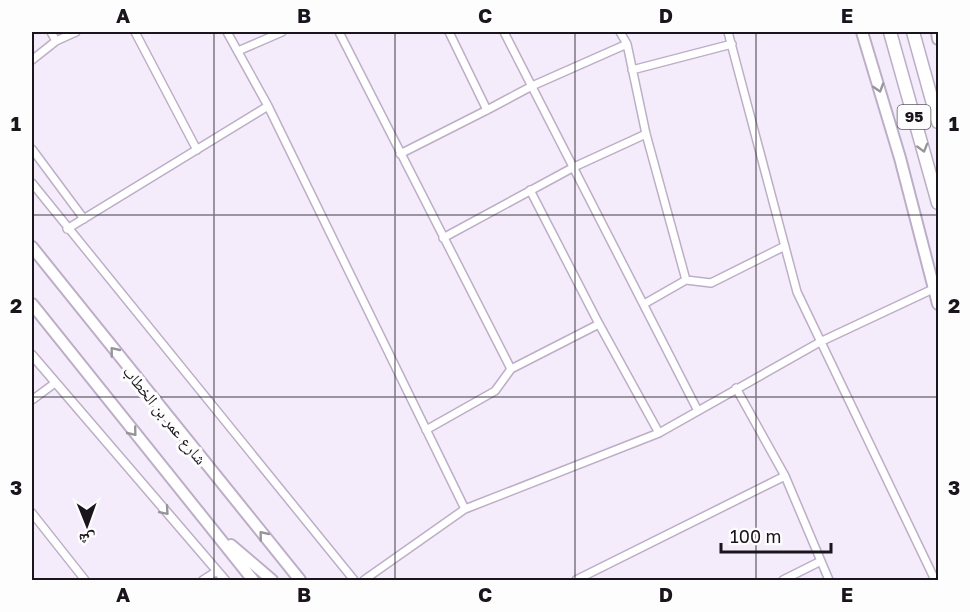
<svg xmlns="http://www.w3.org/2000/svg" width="970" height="612" viewBox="0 0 970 612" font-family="'Golos Text','Noto Naskh Arabic',sans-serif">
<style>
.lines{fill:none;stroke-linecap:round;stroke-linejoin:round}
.minor-casing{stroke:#bdaec7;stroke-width:10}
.tertiary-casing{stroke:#bdaec7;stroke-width:11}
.primary-casing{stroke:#bdaec7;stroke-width:14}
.motorway-casing{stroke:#bdaec7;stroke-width:15}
.minor{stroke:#fff;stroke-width:7}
.tertiary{stroke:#fff;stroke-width:8}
.primary{stroke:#fff;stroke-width:10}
.motorway{stroke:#fff;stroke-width:12}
.oneway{stroke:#989599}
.grid{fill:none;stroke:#1a141d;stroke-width:1.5;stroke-opacity:0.55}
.labels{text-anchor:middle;stroke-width:6;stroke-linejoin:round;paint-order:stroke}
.shield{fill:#fdfdfd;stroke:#5e5a60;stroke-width:1.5}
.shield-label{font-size:15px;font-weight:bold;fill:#1a141d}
.street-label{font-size:16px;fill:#1a141d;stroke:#fdfdfd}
.neatline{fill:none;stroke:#1a141d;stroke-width:2}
.grid-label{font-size:20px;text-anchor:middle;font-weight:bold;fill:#1a141d}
</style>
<rect width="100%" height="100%" fill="#f5ecfb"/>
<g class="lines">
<defs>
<path id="minor" d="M 51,32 L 56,41
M 135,32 L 197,150
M 227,32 L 268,106 L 465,509 L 659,433 L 820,342 L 933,289
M 339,32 L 511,369 L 599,324 L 659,433
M 449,32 L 487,110 L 532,86 L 627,44
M 504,32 L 698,411
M 620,32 L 627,44 L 646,134 L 686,280 L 644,304
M 728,32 L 797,292 L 935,580
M 238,51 L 282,32
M 32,60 L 56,41 L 76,32
M 632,70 L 732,44
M 32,149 L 84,219
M 400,154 L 487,110
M 32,183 L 354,580
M 530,190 L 599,324
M 67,229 L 268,106
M 443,238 L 574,167 L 646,134
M 686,280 L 711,283 L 785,246
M 736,388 L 785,476 L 829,580
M 32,400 L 55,383
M 426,430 L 495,391 L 511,369
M 32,513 L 85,580
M 203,580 L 217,571
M 364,580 L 465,509
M 576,580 L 785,476
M 783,580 L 821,561"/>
<path id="tertiary" d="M 32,355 L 225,580"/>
<path id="primary" d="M 862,32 L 900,158 L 938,304
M 937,32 L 938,39
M 32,247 L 300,580
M 32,304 L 253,580
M 231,545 L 272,580"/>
<path id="motorway" d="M 890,32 L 938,203
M 913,32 L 938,122"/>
</defs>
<use href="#minor" class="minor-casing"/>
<use href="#tertiary" class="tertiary-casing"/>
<use href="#primary" class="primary-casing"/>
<use href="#motorway" class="motorway-casing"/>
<use href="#minor" class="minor"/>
<use href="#tertiary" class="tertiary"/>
<use href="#primary" class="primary"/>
<use href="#motorway" class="motorway"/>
</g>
<defs><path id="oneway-chevron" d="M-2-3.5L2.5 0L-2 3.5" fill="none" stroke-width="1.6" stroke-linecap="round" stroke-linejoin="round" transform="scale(1.5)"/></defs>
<g class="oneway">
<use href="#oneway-chevron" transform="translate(879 88) rotate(73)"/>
<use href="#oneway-chevron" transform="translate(923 148) rotate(74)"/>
<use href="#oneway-chevron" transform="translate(114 351) rotate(-129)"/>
<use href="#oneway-chevron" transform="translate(133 432) rotate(51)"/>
<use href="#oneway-chevron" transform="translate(165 511) rotate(49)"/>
<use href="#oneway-chevron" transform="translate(263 535) rotate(-129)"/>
</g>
<path class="grid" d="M 214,32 L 214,580M 395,32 L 395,580M 575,32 L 575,580M 756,32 L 756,580M 32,215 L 938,215M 32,397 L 938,397"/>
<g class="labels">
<rect class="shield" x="897.5" y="105" width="33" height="24" rx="4.5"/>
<g class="shield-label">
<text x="914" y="122">95</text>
</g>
<g class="street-label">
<text transform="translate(165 415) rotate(51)" y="6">شارع عمر بن الخطاب</text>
</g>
</g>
<rect width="970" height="612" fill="none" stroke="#fdfdfd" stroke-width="66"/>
<g transform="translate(87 525) rotate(179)" stroke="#fdfdfd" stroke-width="4.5" paint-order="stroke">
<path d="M0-4.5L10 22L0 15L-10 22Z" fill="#1a141d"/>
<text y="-9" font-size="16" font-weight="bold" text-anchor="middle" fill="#1a141d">ش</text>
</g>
<path d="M721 543v9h110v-9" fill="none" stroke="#1a141d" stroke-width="3"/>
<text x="730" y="543" font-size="18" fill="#1a141d" stroke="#fdfdfd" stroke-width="4.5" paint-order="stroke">100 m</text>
<rect x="33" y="33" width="904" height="546" class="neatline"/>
<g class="grid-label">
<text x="123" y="23">A</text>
<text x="304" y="23">B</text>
<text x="485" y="23">C</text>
<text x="666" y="23">D</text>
<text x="847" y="23">E</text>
<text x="16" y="131">1</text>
<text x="954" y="131">1</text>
<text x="16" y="313">2</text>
<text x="954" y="313">2</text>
<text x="16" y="495">3</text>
<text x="954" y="495">3</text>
<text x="123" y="602">A</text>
<text x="304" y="602">B</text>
<text x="485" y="602">C</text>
<text x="666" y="602">D</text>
<text x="847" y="602">E</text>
</g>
</svg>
